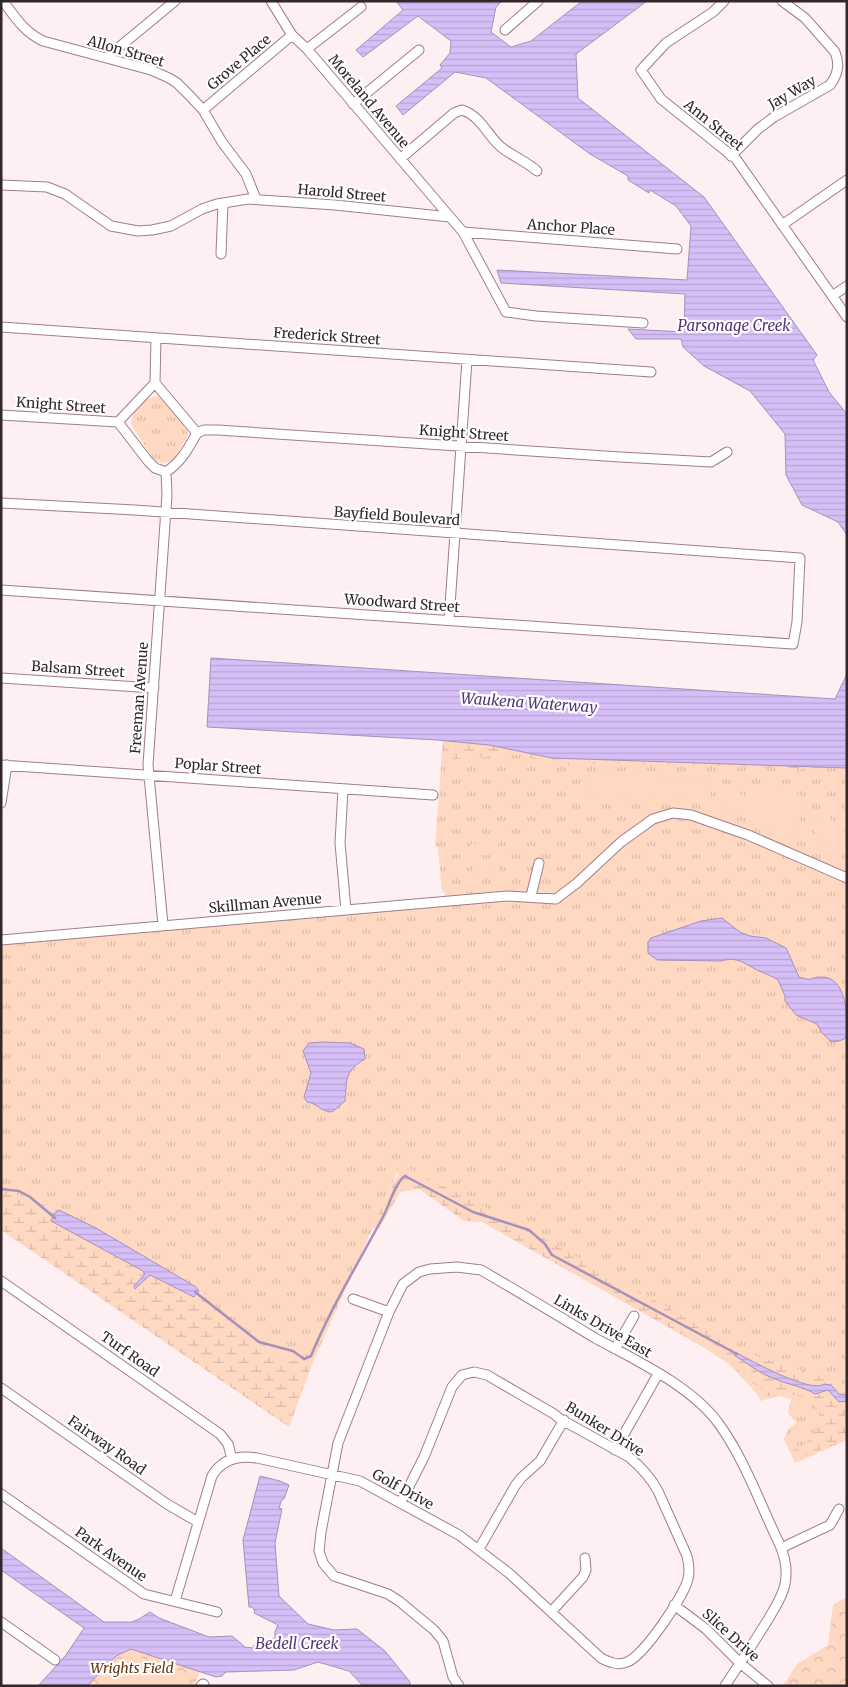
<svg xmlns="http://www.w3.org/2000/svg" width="848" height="1687" viewBox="0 0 848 1687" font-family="Merriweather,serif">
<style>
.grass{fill:url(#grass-tufts)}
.wetland{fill:url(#wetland-marsh)}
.park{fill:url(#park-crowns)}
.pitch{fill:#fed8c1}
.water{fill:url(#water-rules);stroke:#a591ba}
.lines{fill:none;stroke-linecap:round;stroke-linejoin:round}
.stream{stroke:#a591ba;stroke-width:2.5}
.minor-casing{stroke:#9f7e88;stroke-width:11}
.tertiary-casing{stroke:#9f7e88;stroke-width:13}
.minor{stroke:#fff;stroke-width:9}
.tertiary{stroke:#fff;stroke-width:11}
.labels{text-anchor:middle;stroke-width:4.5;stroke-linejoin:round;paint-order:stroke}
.street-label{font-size:14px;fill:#34272b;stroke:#fff}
.park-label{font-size:14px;font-style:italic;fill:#69360d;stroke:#fff}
.water-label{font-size:15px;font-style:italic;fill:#553577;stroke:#fff}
</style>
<defs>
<pattern id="grass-tufts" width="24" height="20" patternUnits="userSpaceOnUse" patternTransform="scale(1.25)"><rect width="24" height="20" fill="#fed8c1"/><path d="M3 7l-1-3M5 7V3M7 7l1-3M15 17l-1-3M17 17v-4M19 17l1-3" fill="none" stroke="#dab9a6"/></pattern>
<pattern id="wetland-marsh" width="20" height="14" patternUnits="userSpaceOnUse" patternTransform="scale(1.25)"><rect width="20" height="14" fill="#fed8c1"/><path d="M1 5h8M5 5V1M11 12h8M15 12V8" fill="none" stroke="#dab9a6"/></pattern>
<pattern id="park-crowns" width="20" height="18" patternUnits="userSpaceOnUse" patternTransform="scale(1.25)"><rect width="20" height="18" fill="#fed8c1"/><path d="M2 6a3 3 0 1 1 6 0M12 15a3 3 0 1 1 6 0" fill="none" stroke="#dab9a6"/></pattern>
<pattern id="water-rules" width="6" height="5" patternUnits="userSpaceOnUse" patternTransform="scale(1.25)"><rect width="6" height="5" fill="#d6bff7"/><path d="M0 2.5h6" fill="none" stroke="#b8a4d4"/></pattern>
</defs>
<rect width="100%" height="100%" fill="#feeff3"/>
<path class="grass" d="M 157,396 C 167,399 186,425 188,435 L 173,460 C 165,464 159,464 152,457 L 131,424 C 132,411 144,398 157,396 Z
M 443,740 L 489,745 L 847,764 L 847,1440 L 795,1463 L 784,1439 L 788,1429 L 796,1423 L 788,1413 L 791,1399 L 780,1396 L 760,1401 L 758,1395 L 729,1364 L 671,1326 L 400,1166 L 311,1367 L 265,1349 L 220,1310 L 196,1287 L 96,1228 L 59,1210 L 1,1189 L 1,943 L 156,932 L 446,901 L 445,892 L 442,892 L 438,847 L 435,847 Z"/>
<path class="wetland" d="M 443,742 L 489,745 L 552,758 L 821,767 L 820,769 L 626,763 L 559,765 L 510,753 L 471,759 L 441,758 Z
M 399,1164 L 509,1219 L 753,1355 L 847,1385 L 847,1395 C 840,1396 838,1394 835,1388 C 829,1388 821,1388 815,1386 C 787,1379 761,1366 735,1352 L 734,1354 C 743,1360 751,1368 760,1373 C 778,1383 798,1383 815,1394 L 828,1390 L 839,1402 L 847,1401 L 847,1438 L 796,1460 L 792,1451 L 806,1443 L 819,1427 L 819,1410 L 803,1395 L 769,1396 L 728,1361 L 482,1222 L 464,1221 L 419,1189 L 400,1192 L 379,1229 L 371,1228 L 398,1174 L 397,1167 Z
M 1,1189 L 59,1210 L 54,1214 L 52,1221 L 143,1271 L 145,1274 L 134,1286 L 137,1288 L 142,1281 L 150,1275 L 196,1297 L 199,1291 L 265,1349 L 311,1367 L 289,1427 L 1,1230 Z"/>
<path class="park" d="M 847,1597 L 847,1686 L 783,1686 L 797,1664 L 828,1645 L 833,1605 Z
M 131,1649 L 200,1671 L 194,1686 L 87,1686 L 116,1656 Z"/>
<path class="pitch" d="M 586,773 L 711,778 L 711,796 L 585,796 Z
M 769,784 L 808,798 L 793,839 L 717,806 L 725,788 L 763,802 Z
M 825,813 L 847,835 L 847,849 L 839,857 L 810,827 Z
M 498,842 L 499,854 L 472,856 L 471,844 Z
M 499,859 L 499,871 L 473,873 L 472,860 Z
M 141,1658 L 190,1675 L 188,1686 L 99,1686 L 113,1668 Z"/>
<path class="water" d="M 396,1 L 502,1 L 496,7 L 491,32 L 511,47 L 531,41 L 582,1 L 647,1 L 576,54 L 578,98 L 704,197 L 817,355 L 813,360 L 829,392 L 847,414 L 847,535 L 838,522 L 802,505 L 786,475 L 785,434 L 750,391 L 704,366 L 683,347 L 681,339 L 636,339 L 628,329 L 684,332 L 685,294 L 501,283 L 497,270 L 687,280 L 691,226 L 676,206 L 650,190 L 649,193 L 628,180 L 628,176 L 590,154 L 486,78 L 455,72 L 403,115 L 396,106 L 442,68 L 440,65 L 450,53 L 451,41 L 418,16 L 363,57 L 356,50 L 403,10 Z
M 211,658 L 835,699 L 847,674 L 847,768 L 552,758 L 489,745 L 437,740 L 207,727 Z
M 722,918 L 740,932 L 750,936 L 766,938 L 786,948 L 799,977 C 814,982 809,977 821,977 C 848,976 848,1020 846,1038 L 839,1041 L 831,1042 L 822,1033 L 817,1024 L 796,1015 L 785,1001 L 785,996 L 778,980 C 772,976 766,974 759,971 C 744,964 739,956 721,961 L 657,960 L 648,953 L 648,942 L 651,938 L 701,921 Z
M 323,1042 L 350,1043 L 364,1049 L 365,1059 C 344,1071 347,1080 345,1101 L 332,1112 C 321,1112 317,1103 307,1102 L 304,1097 L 311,1073 L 303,1051 L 309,1043 Z
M 59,1210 L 96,1228 L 196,1287 L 199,1291 L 194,1297 L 150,1275 L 135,1289 L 134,1286 L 145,1274 L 143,1271 L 51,1221 L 54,1214 Z
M 735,1352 C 750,1360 811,1394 824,1384 L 831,1385 L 839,1394 L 847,1395 L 847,1401 L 839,1402 L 828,1390 L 815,1394 C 802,1386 789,1385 775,1379 C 759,1373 748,1364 734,1355 Z
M 260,1476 L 280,1481 L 289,1485 L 284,1499 L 282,1499 L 279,1508 L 282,1509 L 275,1543 L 279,1596 L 308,1624 L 334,1630 L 357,1629 L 385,1651 L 410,1682 L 410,1686 L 363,1686 L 349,1671 L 318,1662 L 294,1670 L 226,1672 L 222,1676 L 216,1677 L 131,1649 L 116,1656 L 87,1686 L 38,1686 L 66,1655 L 84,1628 L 1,1570 L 1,1548 L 104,1622 L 132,1622 L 139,1619 L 150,1612 L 159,1618 L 209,1637 L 232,1636 L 243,1645 L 244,1647 L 254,1648 L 254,1645 L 262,1645 L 275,1638 L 275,1632 L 278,1625 L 254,1613 L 255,1611 L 252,1607 L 249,1607 L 243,1540 Z"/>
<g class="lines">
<path class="stream" d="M 1,1189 L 19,1191 L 30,1197 L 55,1218
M 195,1292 L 259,1342 L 293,1351 L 304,1359 L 311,1356 C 331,1307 359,1262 384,1215 C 389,1205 396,1181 405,1176 L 473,1212 L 529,1230 L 545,1244 L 552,1255 L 737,1354"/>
<defs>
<path id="minor" d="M 3,1 C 15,17 24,32 43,41 L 151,70 L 169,78 L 177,83 L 190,96 L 203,110 L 222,142 L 246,174 L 256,199
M 271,1 L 292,35 L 307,49 L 450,217
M 724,1 L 713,12 L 666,43 L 641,70 L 661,99 L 736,159 L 847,317
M 505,30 L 538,1
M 307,49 L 361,7
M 106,58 L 175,1
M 353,104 L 419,50
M 203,110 L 292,35
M 731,156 L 758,129 L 774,117 L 830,85 C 838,74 840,65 835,52 L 805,18 L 782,1
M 400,159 L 454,113 L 462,110 C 481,116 487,135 501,147 C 512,156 526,161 537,171
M 1,185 L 47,187 L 65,194 L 111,226 L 138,231 L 152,230 L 171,226 L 202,209 L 217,204 L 248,199 L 335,205 L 450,217 L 463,232 L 506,312 L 536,316 L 643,323
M 782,225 L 847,180
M 463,232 L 677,249
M 221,254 L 223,203
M 832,296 L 847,286
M 1,327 L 651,372
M 156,338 L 155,383 L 197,433
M 1,415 L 118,422
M 118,422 L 148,461 L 155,468 L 166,472 C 181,462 188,449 197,433
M 118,422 L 155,383
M 197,433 L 204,430 L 218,430 L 620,457 L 711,462 L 727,452
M 1,503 L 135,510 L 800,558 L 797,622 L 793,644 L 1,590
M 449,620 L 467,360
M 1,678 L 154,688
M 1,765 L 433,795
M 343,789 L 340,843 L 346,910
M 1,803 L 7,765
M 531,896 L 539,863
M 163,925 L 148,765 L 167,495 L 166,472
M 1,940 L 507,896 L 556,899 L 577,883 L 621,842 L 653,819 L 673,813 L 691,815 L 748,835 L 847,878
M 1,1281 L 220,1434 L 228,1444 L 232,1459
M 353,1299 L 389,1312
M 615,1349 L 634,1316
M 1,1388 L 167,1504 L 198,1522
M 615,1450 L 658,1374
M 1,1494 L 144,1594 L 217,1612
M 781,1548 L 830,1525 L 839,1509
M 479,1549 L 515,1486 L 521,1478 L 540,1461 L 564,1420
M 175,1601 L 212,1476 C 222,1459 238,1455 257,1458 L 360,1481 L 459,1535 L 510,1574 L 601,1658 C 609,1662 618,1666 627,1662 C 643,1657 684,1596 688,1579 C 690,1571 689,1564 687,1556 L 658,1491 C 651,1478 641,1467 629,1457 L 560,1419 L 554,1414 L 487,1375 L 474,1372 L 462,1375 L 452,1387 L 424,1457 L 401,1502
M 674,1605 L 706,1629 L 740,1663 L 768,1686
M 551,1612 L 583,1577 L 586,1570 L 585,1558
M 1,1622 L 55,1660
M 459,1686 L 453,1677 L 443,1641 L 434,1630 L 399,1601 L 388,1594 L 334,1576 L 323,1563 L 319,1551 L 321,1532 L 338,1443 L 389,1312 L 403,1284 L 419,1272 L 430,1269 L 457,1267 L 481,1270 C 519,1292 557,1315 595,1338 C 635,1360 692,1386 719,1424 C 745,1460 760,1504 779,1543 C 785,1556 788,1569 785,1584 C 783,1596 775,1607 769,1618 C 755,1641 740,1663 725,1686"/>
<path id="tertiary" d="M 202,1686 L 203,1685"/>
</defs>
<use href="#minor" class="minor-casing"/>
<use href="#tertiary" class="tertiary-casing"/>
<use href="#minor" class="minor"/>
<use href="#tertiary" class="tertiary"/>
</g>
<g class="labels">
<g class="street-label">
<text transform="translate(126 51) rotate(16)" y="5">Allon Street</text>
<text transform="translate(239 62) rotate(-40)" y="5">Grove Place</text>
<text transform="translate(792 92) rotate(-30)" y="5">Jay Way</text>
<text transform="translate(369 101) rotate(50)" y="5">Moreland Avenue</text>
<text transform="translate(714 125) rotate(39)" y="5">Ann Street</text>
<text transform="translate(342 193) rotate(5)" y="5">Harold Street</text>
<text transform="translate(571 227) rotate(4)" y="5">Anchor Place</text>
<text transform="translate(327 336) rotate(4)" y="5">Frederick Street</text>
<text transform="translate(61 405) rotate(4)" y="5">Knight Street</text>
<text transform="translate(464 433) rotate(4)" y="5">Knight Street</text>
<text transform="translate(397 516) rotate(4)" y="5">Bayfield Boulevard</text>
<text transform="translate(402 603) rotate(4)" y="5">Woodward Street</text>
<text transform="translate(78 669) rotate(4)" y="5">Balsam Street</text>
<text transform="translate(139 698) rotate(-86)" y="5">Freeman Avenue</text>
<text transform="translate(218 766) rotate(4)" y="5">Poplar Street</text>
<text transform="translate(265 903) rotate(-5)" y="5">Skillman Avenue</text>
<text transform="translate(603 1326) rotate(30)" y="5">Links Drive East</text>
<text transform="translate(130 1354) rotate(35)" y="5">Turf Road</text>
<text transform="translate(605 1429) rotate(32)" y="5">Bunker Drive</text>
<text transform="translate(107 1445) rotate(35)" y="5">Fairway Road</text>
<text transform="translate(403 1489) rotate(29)" y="5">Golf Drive</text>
<text transform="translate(111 1554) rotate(35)" y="5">Park Avenue</text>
<text transform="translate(731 1635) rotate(42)" y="5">Slice Drive</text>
</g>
<g class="park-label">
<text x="132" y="1673">Wrights Field</text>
</g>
<g class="water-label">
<text x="734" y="331">Parsonage Creek</text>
<text transform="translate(529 703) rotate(4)" y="5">Waukena Waterway</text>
<text x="297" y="1649">Bedell Creek</text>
</g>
</g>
<rect width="848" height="1687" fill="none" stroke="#34272b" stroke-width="5"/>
</svg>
